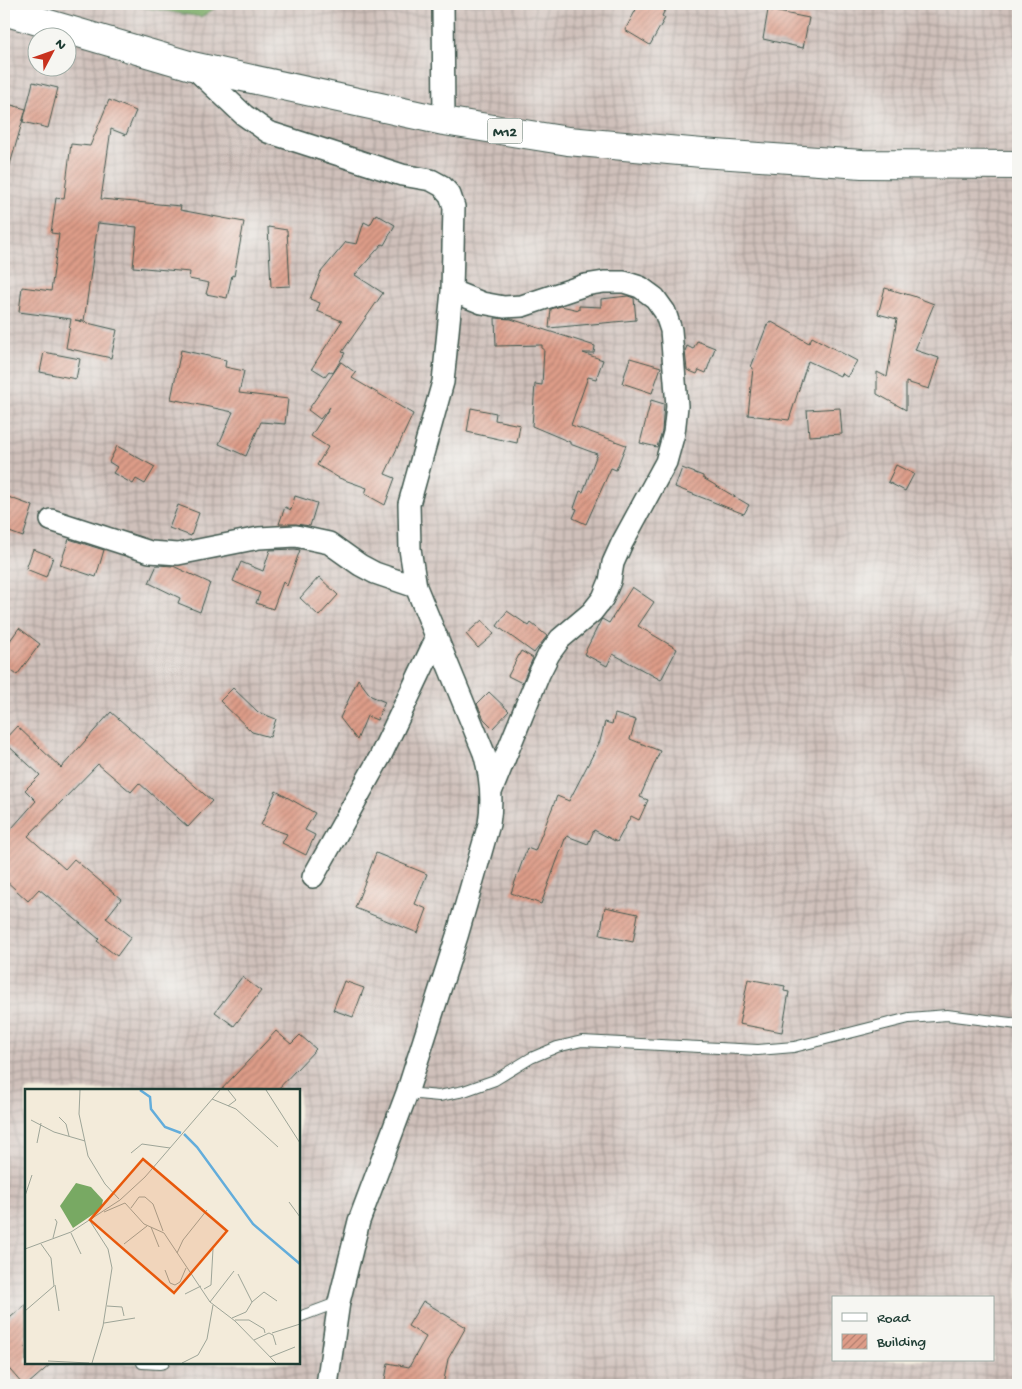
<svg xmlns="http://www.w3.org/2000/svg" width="1022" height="1389" viewBox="0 0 1022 1389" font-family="'Gochi Hand',sans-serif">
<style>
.industrial{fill:url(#industrial-grid);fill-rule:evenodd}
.forest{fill:url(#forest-firs);stroke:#4c734c}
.building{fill:url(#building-hatch)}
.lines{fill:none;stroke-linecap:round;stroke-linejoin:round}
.lane-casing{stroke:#3f574d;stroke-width:12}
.street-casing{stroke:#3f574d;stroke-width:24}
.highway-casing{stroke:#3f574d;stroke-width:30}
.lane{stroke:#fff;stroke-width:10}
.street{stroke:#fff;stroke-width:21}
.highway{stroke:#fff;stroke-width:28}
.labels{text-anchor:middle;stroke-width:4.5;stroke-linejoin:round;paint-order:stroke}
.shield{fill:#f6f6f2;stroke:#60746d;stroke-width:1}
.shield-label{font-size:15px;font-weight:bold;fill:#1f3d34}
.inset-river{fill:none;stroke:#63addb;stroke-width:2.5}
.inset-road{fill:none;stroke:#9ea598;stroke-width:1}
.view{fill:#e8590c;fill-opacity:0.15;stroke:#e8590c;stroke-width:2.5}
.inset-edge{fill:none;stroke:#1f3d34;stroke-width:2.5}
</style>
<defs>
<pattern id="industrial-grid" width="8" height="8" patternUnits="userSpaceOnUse" patternTransform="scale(1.25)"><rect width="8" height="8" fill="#cfc0ba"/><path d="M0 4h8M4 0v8" fill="none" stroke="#a79d98"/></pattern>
<pattern id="forest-firs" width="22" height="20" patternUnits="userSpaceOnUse" patternTransform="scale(1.25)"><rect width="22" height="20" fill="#78a963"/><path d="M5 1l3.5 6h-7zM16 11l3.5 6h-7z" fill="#628b52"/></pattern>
<pattern id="building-hatch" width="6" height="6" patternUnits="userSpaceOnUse" patternTransform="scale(1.25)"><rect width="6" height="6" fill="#dd9c88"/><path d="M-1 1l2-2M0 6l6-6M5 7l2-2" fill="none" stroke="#b38070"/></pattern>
</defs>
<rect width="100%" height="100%" fill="#f6f6f2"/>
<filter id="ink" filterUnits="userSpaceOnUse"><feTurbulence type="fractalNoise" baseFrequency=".02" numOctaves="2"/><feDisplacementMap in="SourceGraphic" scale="10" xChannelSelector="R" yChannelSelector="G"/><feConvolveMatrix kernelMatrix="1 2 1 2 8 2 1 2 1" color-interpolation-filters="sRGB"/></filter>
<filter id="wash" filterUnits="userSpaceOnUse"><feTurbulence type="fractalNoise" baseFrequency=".0096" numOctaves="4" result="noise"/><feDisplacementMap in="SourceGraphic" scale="20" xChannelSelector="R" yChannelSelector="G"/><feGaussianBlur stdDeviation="1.12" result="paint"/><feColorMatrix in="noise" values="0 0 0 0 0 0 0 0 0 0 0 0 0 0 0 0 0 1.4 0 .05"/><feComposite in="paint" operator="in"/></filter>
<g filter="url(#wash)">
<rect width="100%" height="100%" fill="#f3ebda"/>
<path class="industrial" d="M 4,4 L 1018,4 L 1018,1385 L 4,1385 ZM 38,38 L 68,38 L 68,68 L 38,68 ZM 26,1090 L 299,1090 L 299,1363 L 26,1363 ZM 833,1298 L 993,1298 L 993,1360 L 833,1360 Z"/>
<path class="forest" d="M 123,4 L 222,4 L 201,17 Z"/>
<g id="blocks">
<path class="building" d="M 639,4 L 668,4 L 662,16 L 665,18 L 650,45 L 625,30 Z
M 768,10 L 809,18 L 803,48 L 763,39 Z
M 33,82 L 58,88 L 48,128 L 23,122 Z
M 109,100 L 136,111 L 126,135 L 111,129 L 101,199 L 181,206 L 180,210 L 244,222 L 234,276 L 232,275 L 227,298 L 206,294 L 209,283 L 189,279 L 190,272 L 133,267 L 137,227 L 98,223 L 84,321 L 75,320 L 117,330 L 111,358 L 66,348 L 71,319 L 19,312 L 22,287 L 51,291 L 59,234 L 51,233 L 56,198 L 64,199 L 71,144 L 90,146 Z
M 4,103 L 26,109 L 9,168 L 4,167 Z
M 376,214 L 395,225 L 384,245 L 382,244 L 355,275 L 383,293 L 342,352 L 345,353 L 333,373 L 329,371 L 325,376 L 312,368 L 342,321 L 317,311 L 320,303 L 310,299 L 321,272 L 346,242 L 357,244 L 364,222 L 370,225 Z
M 268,227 L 287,230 L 290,286 L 271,287 Z
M 885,288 L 913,296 L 934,304 L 915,350 L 939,358 L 929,389 L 906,382 L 906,410 L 877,394 L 877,372 L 887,377 L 897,319 L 878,314 Z
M 628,296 L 634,298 L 636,320 L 549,328 L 551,309 L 561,306 L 579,310 L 579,306 L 601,307 L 601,299 Z
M 495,318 L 511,319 L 595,346 L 594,353 L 583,353 L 603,360 L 596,379 L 588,377 L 571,425 L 626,445 L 616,470 L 611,468 L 586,524 L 573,518 L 577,509 L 574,508 L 580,491 L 583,492 L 597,454 L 570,444 L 570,442 L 532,426 L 535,384 L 542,385 L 544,349 L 542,349 L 542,345 L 496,346 Z
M 770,321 L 809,343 L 812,337 L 857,361 L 847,377 L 841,373 L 840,376 L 808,361 L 789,420 L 748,415 L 753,368 L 751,367 L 767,325 Z
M 697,341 L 715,348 L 706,373 L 699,370 L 697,374 L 687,370 L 685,351 L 687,346 L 693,349 Z
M 181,350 L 226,360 L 225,367 L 244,371 L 239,393 L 288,399 L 285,424 L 261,422 L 246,456 L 219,444 L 233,412 L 171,399 Z
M 44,352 L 80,359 L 76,379 L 40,372 Z
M 630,358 L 661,367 L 652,393 L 622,383 Z
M 341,362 L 356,373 L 352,378 L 413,414 L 385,474 L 395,478 L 385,505 L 365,494 L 367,488 L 339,478 L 317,465 L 328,447 L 311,436 L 330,407 L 320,419 L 308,410 Z
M 651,400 L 664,404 L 662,431 L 657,447 L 640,443 Z
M 471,408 L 496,413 L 495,420 L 520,425 L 517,443 L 467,432 Z
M 840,408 L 842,434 L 809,436 L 807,410 Z
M 117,446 L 155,467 L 145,484 L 136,479 L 133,484 L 113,473 L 117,467 L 109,462 Z
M 896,465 L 914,474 L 905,491 L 888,482 Z
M 682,468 L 703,476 L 703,478 L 749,505 L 744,514 L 675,487 Z
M 295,496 L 317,503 L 310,526 L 296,524 L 279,524 L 285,507 L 291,510 Z
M 8,497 L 33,506 L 23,537 L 4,530 L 4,509 Z
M 178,505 L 199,513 L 191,536 L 169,528 Z
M 69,539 L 104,550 L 96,577 L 60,565 Z
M 33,549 L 53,557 L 46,577 L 26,569 Z
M 295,549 L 300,550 L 287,586 L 283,582 L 273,609 L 256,603 L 260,593 L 233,581 L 241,562 L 263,571 L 270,550 Z
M 157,565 L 173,566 L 210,583 L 200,612 L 178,603 L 180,598 L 149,583 Z
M 319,577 L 338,595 L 319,616 L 300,598 Z
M 632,587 L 654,602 L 638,626 L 677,649 L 661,680 L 613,654 L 607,666 L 584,654 L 601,620 L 602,619 L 609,623 Z
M 507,611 L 529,626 L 531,623 L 547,636 L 534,653 L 497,626 Z
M 482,620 L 494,634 L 478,648 L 466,634 Z
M 19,628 L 40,644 L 17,675 L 4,665 L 4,649 Z
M 521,651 L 533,658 L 522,683 L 508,676 Z
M 358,679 L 371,696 L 385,702 L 377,720 L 367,716 L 357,740 L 340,718 Z
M 233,688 L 258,712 L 276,719 L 270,737 L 252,732 L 220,701 Z
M 489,692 L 509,711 L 493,728 L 484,719 L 477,704 Z
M 111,712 L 212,801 L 188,827 L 139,783 L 131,792 L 98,764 L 28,836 L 65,869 L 74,859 L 121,899 L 106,918 L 131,937 L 117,956 L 97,941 L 99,939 L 39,889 L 28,901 L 4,879 L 4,837 L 36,801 L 25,790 L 40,775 L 4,742 L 4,740 L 17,726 L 61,768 Z
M 615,714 L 636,720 L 630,739 L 660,751 L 640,797 L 648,800 L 639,820 L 631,816 L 617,842 L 594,830 L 588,844 L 567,836 L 566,839 L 565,839 L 541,904 L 511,893 L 527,848 L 535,851 L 557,796 L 569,801 L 600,741 L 605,722 L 612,724 Z
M 276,791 L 315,813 L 305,830 L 315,835 L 306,855 L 282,843 L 287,834 L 261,825 Z
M 376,853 L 427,874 L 415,904 L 427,909 L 418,933 L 355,908 Z
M 605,907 L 638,914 L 633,942 L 600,935 Z
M 242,977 L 261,991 L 234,1026 L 215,1012 Z
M 748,979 L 785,986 L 784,991 L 789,992 L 782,1032 L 739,1024 Z
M 344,981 L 364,988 L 353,1017 L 333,1010 Z
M 276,1031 L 291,1044 L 300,1035 L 316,1049 L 277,1090 L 221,1090 Z
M 423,1301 L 466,1327 L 448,1359 L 443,1385 L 384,1385 L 388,1363 L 409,1367 L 426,1337 L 408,1326 Z
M 26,1304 L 26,1363 L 52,1363 L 27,1385 L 23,1385 L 4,1363 L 4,1323 Z"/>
</g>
</g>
<g filter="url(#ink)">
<use href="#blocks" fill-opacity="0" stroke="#3f574d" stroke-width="1"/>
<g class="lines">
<defs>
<path id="lane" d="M 407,1093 L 439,1096 L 464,1091 L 495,1080 L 531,1058 L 557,1047 L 582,1041 L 758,1050 L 794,1047 L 909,1018 L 947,1015 L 1018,1024
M 299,1317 L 339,1302
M 142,1363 L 159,1364 L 164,1363"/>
<path id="street" d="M 443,4 L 444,121
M 192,66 L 244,115 L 268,132 L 402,175 L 431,180 L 442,186 L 450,195 L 454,207 L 452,291 L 443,382 L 409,504 L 410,549 L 416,587 L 484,753 C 491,777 493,799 489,824 L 457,936 L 407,1093 L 359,1221 L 339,1302 L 327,1385
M 452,291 L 482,303 L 504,307 L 522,306 L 585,285 L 604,282 L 624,282 L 640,287 L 655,298 L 665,312 L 671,330 L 677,406 L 674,433 L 666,462 L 622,543 L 613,563 L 610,581 L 603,598 L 592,612 L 560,639 L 549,654 L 539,674 L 491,792
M 51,520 L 150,552 L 178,554 L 259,538 L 296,536 L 329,543 L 360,565 L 375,573 L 416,587
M 313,877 L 380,757 L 437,637"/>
<path id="highway" d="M 4,11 L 192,66 L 444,121 L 568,141 L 702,153 L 862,164 L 1018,165"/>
</defs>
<use href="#lane" class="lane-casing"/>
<use href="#street" class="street-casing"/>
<use href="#highway" class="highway-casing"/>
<use href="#lane" class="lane"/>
<use href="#street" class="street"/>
<use href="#highway" class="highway"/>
</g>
</g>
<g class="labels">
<rect class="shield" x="487.5" y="118.5" width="35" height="25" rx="4"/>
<g class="shield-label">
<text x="505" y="136">M12</text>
</g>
</g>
<g transform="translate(25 1089)">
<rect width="275" height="275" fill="#f3ebda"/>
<path d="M 51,94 L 66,98 L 78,111 L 76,120 L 48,139 L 35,117 Z" fill="#78a963"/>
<path class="inset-river" d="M 115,1 L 125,8 L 126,20 L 140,38 L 156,44M 159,45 L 172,58 L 228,135 L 275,175"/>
<path class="inset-road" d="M 55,1 L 54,25 L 63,67 L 80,95 L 94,110M 241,1 L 275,54M 187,10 L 211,20 L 253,58M 203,17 L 211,11 L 203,1M 34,28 L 41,35 L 44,47M 6,31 L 29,43 L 60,52M 12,54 L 16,34M 106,64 L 117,55 L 145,59M 0,107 L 7,86M 264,113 L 275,128M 106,119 L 114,108 L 120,108 L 128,115 L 138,142M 79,123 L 100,114 L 119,135 L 139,144 L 185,213 L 210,232 L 251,274M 65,132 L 83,160 L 87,179 L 78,237 L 67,274M 126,138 L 134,158M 46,144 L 56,165M 28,149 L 32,133 L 30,130M 99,155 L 122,137M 0,160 L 46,143 L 95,111 L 120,88 L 195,1M 152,164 L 158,151 L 182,121M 140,181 L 145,194 L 150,196 L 155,193 L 161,179M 30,196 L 34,222M 179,200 L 186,196 L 188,160M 160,205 L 176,197M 185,213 L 209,182M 227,213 L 239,203 L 252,212M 82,217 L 97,218 L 99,227M 0,222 L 29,197 L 26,169 L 16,155M 207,229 L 221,223 L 227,213 L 213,185M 210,231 L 224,231 L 239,240 L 240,244M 79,234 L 110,229M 247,244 L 275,235M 229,251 L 244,244 L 248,246 L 251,256M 245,268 L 270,258M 23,272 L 64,274M 157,274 L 173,266 L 182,250 L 188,216"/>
<path class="view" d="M 118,70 L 202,142 L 149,204 L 65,131 Z"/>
<rect width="275" height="275" class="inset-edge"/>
</g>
<rect width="1022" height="1389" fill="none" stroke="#f6f6f2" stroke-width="20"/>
<rect x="832" y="1296" width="162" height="65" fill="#f6f6f2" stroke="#a0aca6"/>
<rect x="842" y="1313" width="25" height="8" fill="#ffffff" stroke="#a0aca6"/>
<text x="877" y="1322" font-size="15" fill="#1f3d34">Road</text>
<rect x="842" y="1334" width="25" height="15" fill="url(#building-hatch)" stroke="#a0aca6"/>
<text x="877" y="1346" font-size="15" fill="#1f3d34">Building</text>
<g transform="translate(52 52) rotate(49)"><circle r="24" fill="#f6f6f2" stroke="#a0aca6"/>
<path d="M0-4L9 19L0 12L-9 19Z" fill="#c8321e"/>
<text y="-8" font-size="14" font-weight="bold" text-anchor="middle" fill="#1f3d34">N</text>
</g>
</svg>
